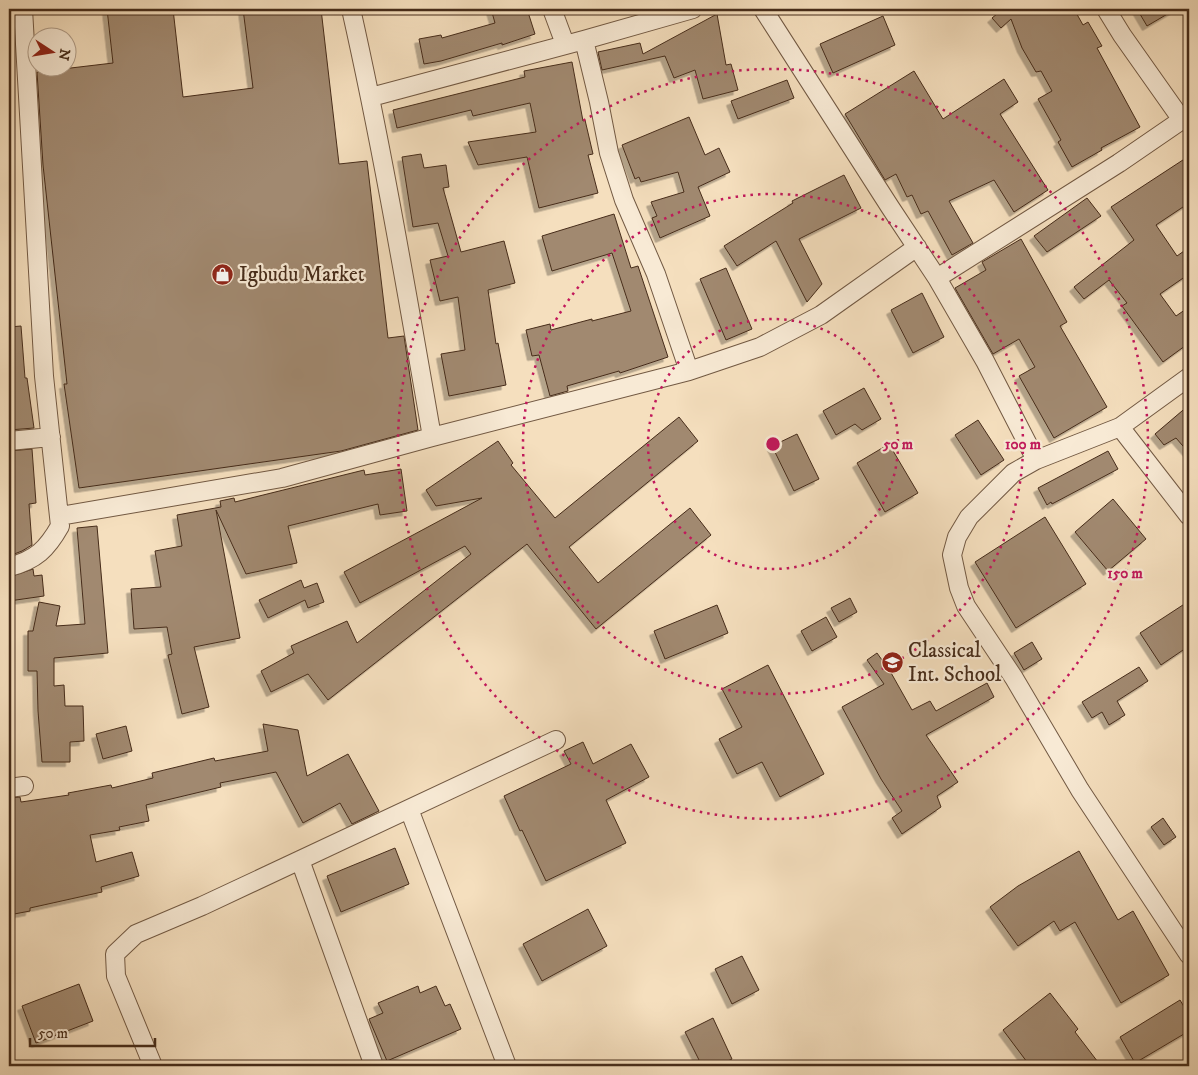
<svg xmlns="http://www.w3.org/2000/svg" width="1198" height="1075" viewBox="0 0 1198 1075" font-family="'IM FELL DW Pica',serif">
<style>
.building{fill:#a1896f;stroke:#462c1a;filter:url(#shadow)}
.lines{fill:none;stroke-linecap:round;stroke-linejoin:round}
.minor-casing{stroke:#725943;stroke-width:20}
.minor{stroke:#f8ead5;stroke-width:18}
.ring{fill:none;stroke:#c2185b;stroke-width:2.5;stroke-dasharray:2.5 5}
.labels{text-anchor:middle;stroke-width:4.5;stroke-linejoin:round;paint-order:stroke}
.poi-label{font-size:21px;fill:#462c1a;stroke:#f8ead5;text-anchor:start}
.centre{fill:#c2185b;stroke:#f8ead5;stroke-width:2.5}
.ring-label{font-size:15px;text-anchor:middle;font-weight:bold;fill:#c2185b;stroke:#f8ead5;stroke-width:4.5;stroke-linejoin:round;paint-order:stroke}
</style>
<defs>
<filter id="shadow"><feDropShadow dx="-4.5" dy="4.5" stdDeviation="0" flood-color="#0004"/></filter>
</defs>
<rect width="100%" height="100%" fill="#f5dfbe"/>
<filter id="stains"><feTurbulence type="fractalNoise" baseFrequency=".004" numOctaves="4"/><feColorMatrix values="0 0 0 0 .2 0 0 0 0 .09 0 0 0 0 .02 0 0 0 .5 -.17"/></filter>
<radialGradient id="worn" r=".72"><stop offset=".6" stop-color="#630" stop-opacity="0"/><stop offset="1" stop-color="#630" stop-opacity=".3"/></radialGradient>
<path class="building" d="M 107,9 L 173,9 L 183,97 L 253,88 L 243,9 L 321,9 L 339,164 L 367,161 L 388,338 L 404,336 L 418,430 L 341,451 L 79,488 L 64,384 L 67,384 L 43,165 L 37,72 L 113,63 Z
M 491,9 L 527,9 L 535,34 L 502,45 L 502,43 L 441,61 L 424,64 L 419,39 L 441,35 L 442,38 L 495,23 Z
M 1003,9 L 1074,9 L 1083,25 L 1088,22 L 1102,46 L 1097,48 L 1140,127 L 1101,148 L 1102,150 L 1072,167 L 1058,142 L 1061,140 L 1038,99 L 1052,91 L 1041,71 L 1036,72 L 1022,48 L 1011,19 L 1001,28 L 992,18 Z
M 1137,9 L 1176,9 L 1147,26 Z
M 717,14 L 726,65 L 731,64 L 738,90 L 703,99 L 695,70 L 674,78 L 665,56 L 602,70 L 598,52 L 640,43 L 643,54 Z
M 883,16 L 895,45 L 833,73 L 820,44 Z
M 572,62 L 583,121 L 585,120 L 593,154 L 588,155 L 598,193 L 539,208 L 527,157 L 478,165 L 468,142 L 536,132 L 530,103 L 473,116 L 471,110 L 397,128 L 393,110 L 525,77 L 524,71 Z
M 914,71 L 943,119 L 1004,79 L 1018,102 L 1000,114 L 1048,190 L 1014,212 L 994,180 L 949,201 L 973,243 L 952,255 L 928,211 L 921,214 L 912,195 L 907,197 L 896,174 L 885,180 L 845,114 Z
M 787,80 L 794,98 L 738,119 L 731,101 Z
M 689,117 L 705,155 L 719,148 L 730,172 L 698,187 L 710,216 L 660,238 L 652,218 L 657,216 L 651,202 L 684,192 L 678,172 L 641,182 L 639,177 L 635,179 L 622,145 Z
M 421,154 L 424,168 L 446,165 L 449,187 L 443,188 L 461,252 L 504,241 L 515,283 L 488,290 L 496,344 L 498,343 L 506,385 L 449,396 L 441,354 L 465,350 L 458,297 L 440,301 L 430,260 L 448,256 L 438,223 L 413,227 L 402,157 Z
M 1189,156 L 1189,203 L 1156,225 L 1177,256 L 1184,251 L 1189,259 L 1189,274 L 1160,294 L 1176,316 L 1189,307 L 1189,343 L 1163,362 L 1122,306 L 1127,303 L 1109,280 L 1084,299 L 1074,287 L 1134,240 L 1111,207 Z
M 844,175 L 861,208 L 799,239 L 822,284 L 807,302 L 776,241 L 737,266 L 724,246 L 793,203 L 792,201 Z
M 1087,198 L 1101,216 L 1047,252 L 1034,236 Z
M 614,214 L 631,268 L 638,266 L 668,357 L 620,373 L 619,371 L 567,386 L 568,391 L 550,396 L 539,355 L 532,356 L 526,330 L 550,324 L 551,330 L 592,319 L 592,321 L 631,311 L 612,253 L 552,271 L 542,236 Z
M 1021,239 L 1067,322 L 1060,326 L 1107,407 L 1054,438 L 1019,376 L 1035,367 L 1019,339 L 993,354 L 955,288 L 986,270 L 982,262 Z
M 726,268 L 752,329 L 726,340 L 700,279 Z
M 922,293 L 944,337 L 913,353 L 891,310 Z
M 21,326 L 25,378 L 27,378 L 34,428 L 9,430 L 9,327 Z
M 864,388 L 881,419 L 862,430 L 855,424 L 836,435 L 823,411 Z
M 1189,405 L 1189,453 L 1176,438 L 1164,445 L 1155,434 Z
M 679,417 L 698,441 L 569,547 L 598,583 L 690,508 L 711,535 L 596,629 L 527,544 L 328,700 L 308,674 L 271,692 L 261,671 L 294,653 L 291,646 L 347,621 L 357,643 L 471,554 L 465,546 L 360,603 L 344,572 L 482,498 L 436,506 L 426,490 L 498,441 L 513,463 L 511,465 L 555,518 Z
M 978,420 L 1004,460 L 981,475 L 955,435 Z
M 797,434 L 819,479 L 794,491 L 772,446 Z
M 889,444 L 918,493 L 885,512 L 857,463 Z
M 32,449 L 36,503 L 29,504 L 32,545 L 22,551 L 9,556 L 9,451 Z
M 1108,451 L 1118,469 L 1052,504 L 1051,502 L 1047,505 L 1038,488 Z
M 401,469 L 407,511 L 380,515 L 378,504 L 288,526 L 297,563 L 246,574 L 216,510 L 240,638 L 194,647 L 209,707 L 182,714 L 168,655 L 172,654 L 167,627 L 134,629 L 131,589 L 161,587 L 155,551 L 182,546 L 177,515 L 221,507 L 220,501 L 234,498 L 235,502 L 364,470 L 365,475 Z
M 1113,499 L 1146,539 L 1108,571 L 1075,532 Z
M 1045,517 L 1086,584 L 1016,628 L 975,562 Z
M 97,526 L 108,653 L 54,658 L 54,686 L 64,685 L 65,706 L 83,706 L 84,741 L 70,742 L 70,762 L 42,762 L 38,711 L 37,671 L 28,671 L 28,631 L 33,631 L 39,602 L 60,606 L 56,626 L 85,624 L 77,528 Z
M 33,569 L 34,576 L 42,575 L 44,596 L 9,601 L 9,577 Z
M 301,580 L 304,588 L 317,583 L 324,602 L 308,608 L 305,600 L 268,618 L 259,600 Z
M 850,598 L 857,612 L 839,622 L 831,608 Z
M 1189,601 L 1189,646 L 1161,665 L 1140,633 Z
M 717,605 L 728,633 L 665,659 L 654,631 Z
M 826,617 L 837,637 L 812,651 L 801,631 Z
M 1032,642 L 1042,659 L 1024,670 L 1014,653 Z
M 877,653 L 890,671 L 912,710 L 930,701 L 936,711 L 987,683 L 994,697 L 926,735 L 958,782 L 937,796 L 941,807 L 902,834 L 892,818 L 902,811 L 881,779 L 842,707 L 884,684 L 867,660 Z
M 768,665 L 824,774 L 780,797 L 762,762 L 737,774 L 719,739 L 742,727 L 722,689 Z
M 1139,667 L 1148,681 L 1117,701 L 1125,715 L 1109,725 L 1102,712 L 1092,718 L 1082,702 Z
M 263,724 L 298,730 L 307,776 L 348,754 L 379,811 L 352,824 L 340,803 L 303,823 L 276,772 L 220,783 L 221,787 L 146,805 L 149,821 L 119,827 L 120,830 L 90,835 L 96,862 L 132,852 L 139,876 L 101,887 L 102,892 L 30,908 L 30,911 L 9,915 L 9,798 L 20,797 L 21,802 L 69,795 L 68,793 L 111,785 L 112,788 L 153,778 L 152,773 L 214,758 L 215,761 L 268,751 Z
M 126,726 L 132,751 L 103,759 L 96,734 Z
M 583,742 L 593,764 L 631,744 L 649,777 L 606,800 L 626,843 L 546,881 L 522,830 L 520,831 L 504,796 L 571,764 L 564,751 Z
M 1163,818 L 1176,837 L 1164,845 L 1151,827 Z
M 395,848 L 409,884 L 341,912 L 327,876 Z
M 1079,851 L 1118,920 L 1133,911 L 1169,975 L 1121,1003 L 1075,922 L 1060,931 L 1054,921 L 1018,946 L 990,907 L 1018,886 Z
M 588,909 L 607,946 L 542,981 L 523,944 Z
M 742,956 L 759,990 L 732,1004 L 715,969 Z
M 79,984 L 93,1021 L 36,1043 L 22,1006 Z
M 418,986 L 420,993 L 436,986 L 445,1006 L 450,1004 L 461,1029 L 387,1061 L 369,1019 L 383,1013 L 378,1003 Z
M 1050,993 L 1078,1029 L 1075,1032 L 1101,1066 L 1030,1066 L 1003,1030 Z
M 1180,1000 L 1189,1015 L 1189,1031 L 1135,1063 L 1120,1037 Z
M 713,1018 L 732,1059 L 718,1066 L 702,1066 L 685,1032 Z"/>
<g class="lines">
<defs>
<path id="minor" d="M 351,9 C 383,151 407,294 432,437
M 552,9 L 565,44
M 763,9 L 890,207 L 937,278 L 985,361 L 1036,460
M 1106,9 L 1122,35 L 1182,120
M 584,40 L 599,102 L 609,153 L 624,200 L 656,274 L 689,371
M 371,97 L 584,40 L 693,9
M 937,278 L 1119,163 L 1189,115
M 1189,377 L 1120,427 L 1036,460 L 1013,473 L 969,517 L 957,537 L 952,555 L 959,588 L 966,606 L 1014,678 L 1080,790 L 1189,955
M 1120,427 L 1189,516
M 9,441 L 51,437
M 60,516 L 282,478 L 432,437 L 689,371 L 760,347 L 821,315 L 917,247
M 9,567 C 36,560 47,549 60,526 L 44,376 L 23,9
M 9,788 L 24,786
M 409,809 L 507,1066
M 300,860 L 374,1066
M 153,1066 L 116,976 L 115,954 L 136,934 L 202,906 L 556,740"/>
</defs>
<use href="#minor" class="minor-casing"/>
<use href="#minor" class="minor"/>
</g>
<g class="ring">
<circle cx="773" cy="444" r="125"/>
<circle cx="773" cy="444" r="250"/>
<circle cx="773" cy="444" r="375"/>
</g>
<defs>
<symbol id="shop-disc" viewBox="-11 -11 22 22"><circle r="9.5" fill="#8f2418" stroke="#f8ead5"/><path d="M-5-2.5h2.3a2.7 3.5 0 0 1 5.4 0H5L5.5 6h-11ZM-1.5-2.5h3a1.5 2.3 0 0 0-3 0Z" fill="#fff"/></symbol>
<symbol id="university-disc" viewBox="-11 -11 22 22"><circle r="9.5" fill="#8f2418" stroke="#f8ead5"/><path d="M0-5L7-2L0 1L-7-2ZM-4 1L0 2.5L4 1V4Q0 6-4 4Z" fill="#fff"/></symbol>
</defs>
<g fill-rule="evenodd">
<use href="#shop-disc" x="210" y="262" width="25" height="25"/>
<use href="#university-disc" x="880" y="650" width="25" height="25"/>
</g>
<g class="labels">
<g class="poi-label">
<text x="239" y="281">Igbudu Market</text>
<text x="908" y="657">Classical<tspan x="908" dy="24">Int. School</tspan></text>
</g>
</g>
<circle cx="773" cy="444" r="8" class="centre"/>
<g class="ring-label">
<text x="898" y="449">50 m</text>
<text x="1023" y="449">100 m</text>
<text x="1125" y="578">150 m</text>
</g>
<rect width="1198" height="1075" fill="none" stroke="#f5dfbe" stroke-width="30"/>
<rect x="10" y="10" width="1178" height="1055" fill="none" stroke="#462c1a" stroke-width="2.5"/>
<rect x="15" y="15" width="1168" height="1045" fill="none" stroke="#462c1a"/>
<g transform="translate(52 52) rotate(102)"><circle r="24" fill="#f8ead5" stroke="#b19e8a"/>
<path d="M0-4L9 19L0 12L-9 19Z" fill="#8f2418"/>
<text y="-8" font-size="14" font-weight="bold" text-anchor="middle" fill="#462c1a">N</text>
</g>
<path d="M30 1038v8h125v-8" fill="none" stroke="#462c1a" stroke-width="2.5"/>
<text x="38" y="1038" font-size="15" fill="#462c1a" stroke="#f8ead5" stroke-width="4" paint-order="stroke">50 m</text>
<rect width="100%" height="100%" filter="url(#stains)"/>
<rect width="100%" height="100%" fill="url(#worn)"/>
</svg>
